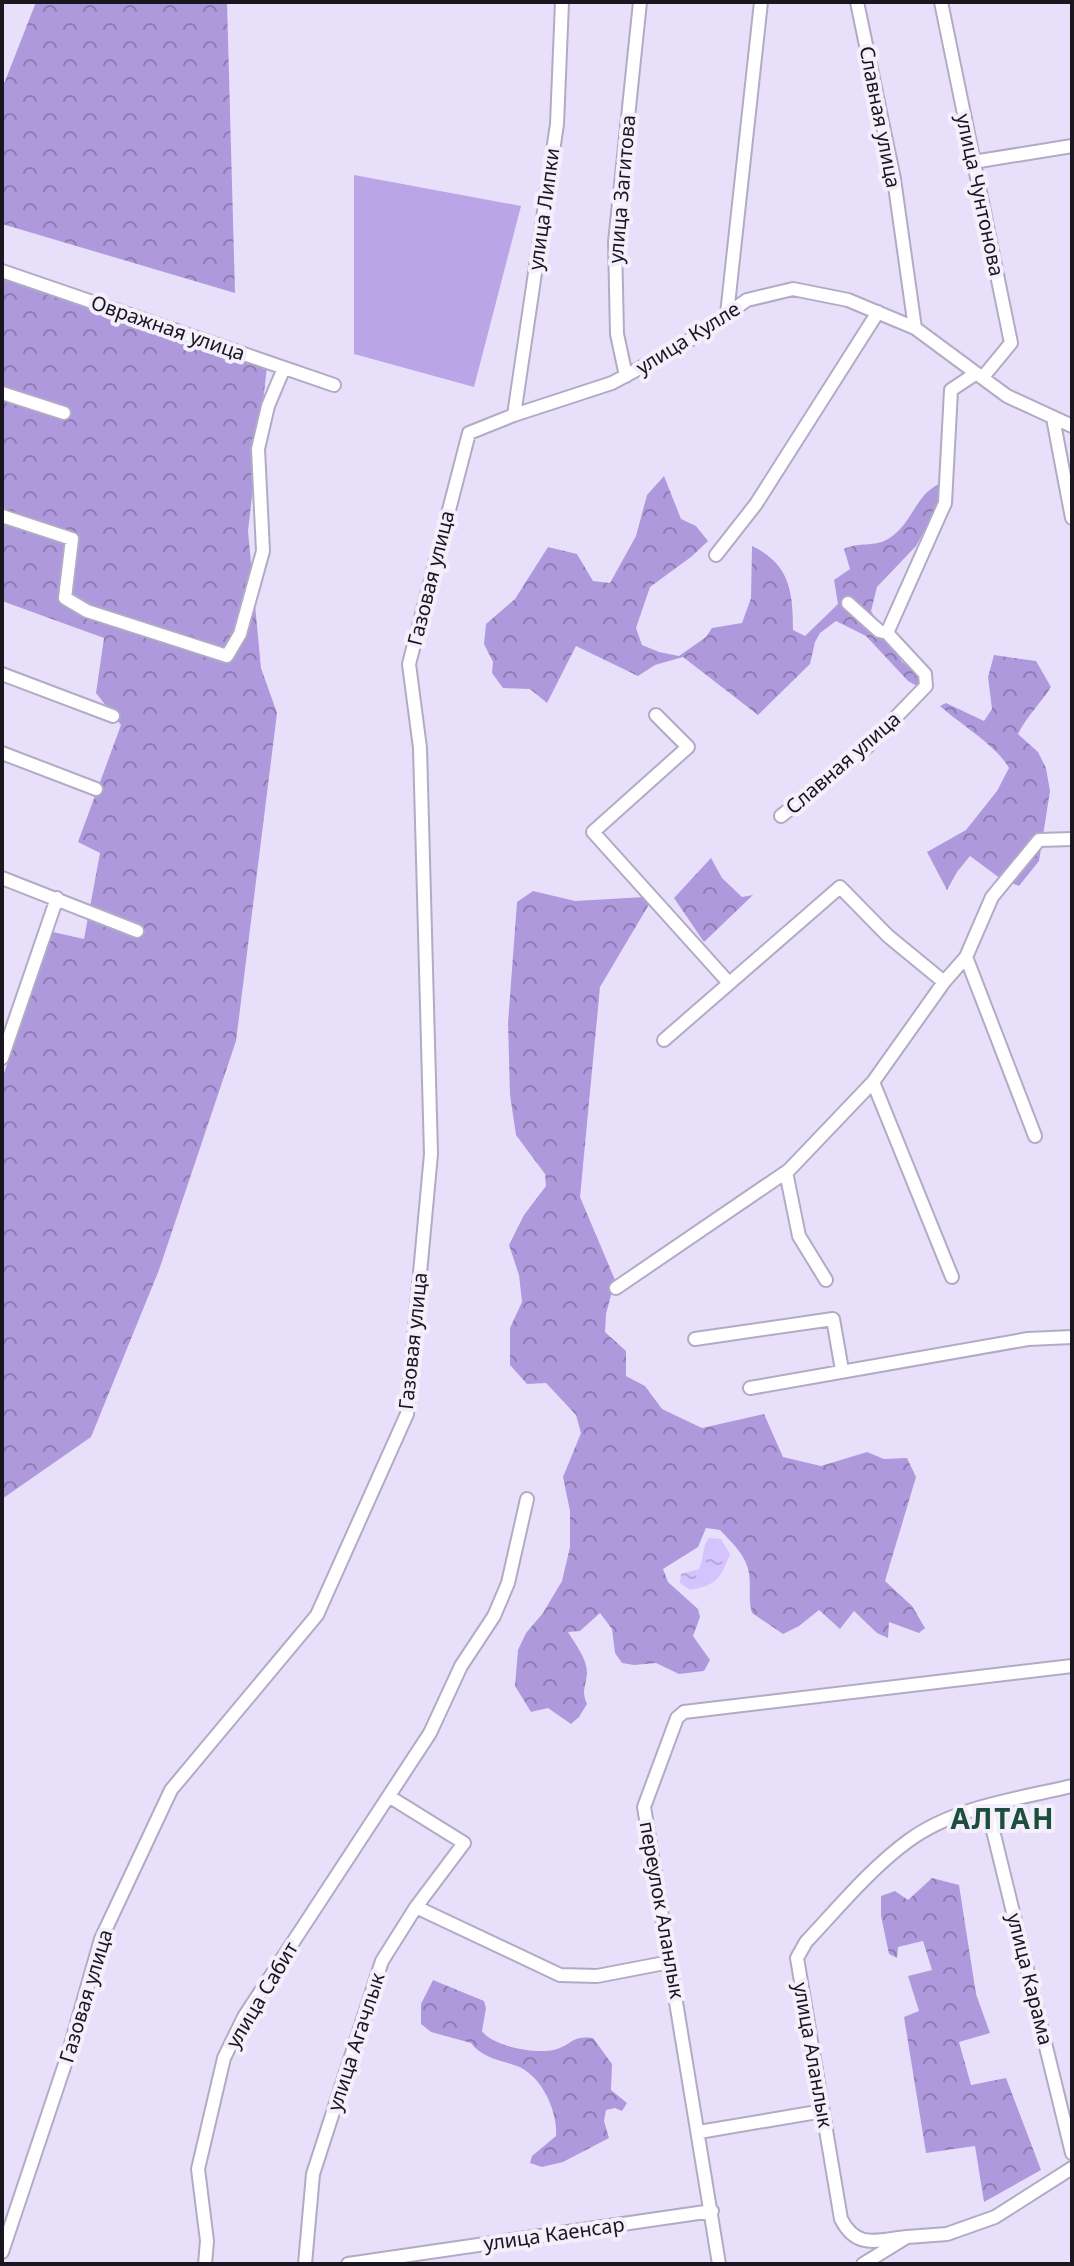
<svg xmlns="http://www.w3.org/2000/svg" width="1074" height="2266" viewBox="0 0 1074 2266" font-family="'Noto Sans',sans-serif">
<style>
.grass{fill:#baa5e6}
.forest{fill:url(#forest-crowns)}
.water{fill:url(#water-ripples)}
.lines{fill:none;stroke-linecap:round;stroke-linejoin:round}
.minor-casing{stroke:#b2abc5;stroke-width:16}
.minor{stroke:#fff;stroke-width:12}
.labels{text-anchor:middle;stroke-width:8;stroke-linejoin:round;paint-order:stroke}
.street-label{font-size:20px;fill:#191620;stroke:#f3f0fb}
.district-label{font-size:28px;font-weight:bold;letter-spacing:2px;fill:#1c4d3d;stroke:#f3f0fb}
</style>
<defs>
<pattern id="forest-crowns" width="20" height="18" patternUnits="userSpaceOnUse" patternTransform="scale(2)"><rect width="20" height="18" fill="#af99dd"/><path d="M2 6a3 3 0 1 1 6 0M12 15a3 3 0 1 1 6 0" fill="none" stroke="#8e7cb3"/></pattern>
<pattern id="water-ripples" width="26" height="14" patternUnits="userSpaceOnUse" patternTransform="scale(2)"><rect width="26" height="14" fill="#d4c3fc"/><path d="M2 4q2-2 4 0t4 0M15 11q2-2 4 0t4 0" fill="none" stroke="#b5a7d8"/></pattern>
</defs>
<rect width="100%" height="100%" fill="#e8e0fb"/>
<path class="grass" d="M 354,175 L 521,206 L 474,387 L 354,354 Z"/>
<path class="forest" d="M 36,2 L 227,2 L 235,293 L 2,224 L 2,89 Z
M 2,277 L 267,367 L 248,531 L 261,668 L 277,713 L 236,1041 L 159,1270 L 91,1437 L 2,1499 L 2,1079 L 53,932 L 84,939 L 100,853 L 78,842 L 121,725 L 96,693 L 104,638 L 2,601 Z
M 664,476 L 681,519 L 696,526 L 708,541 L 691,557 L 650,587 L 636,628 L 642,645 L 659,652 L 679,656 L 706,637 L 712,628 L 742,623 L 751,598 L 752,546 C 790,564 793,592 793,630 L 805,636 L 838,604 L 834,580 L 850,569 L 844,549 C 857,542 876,547 888,539 C 912,525 915,495 939,484 L 941,501 L 916,546 L 877,587 L 871,611 L 902,662 L 921,675 L 917,686 L 908,681 L 866,636 L 836,621 L 820,633 L 815,642 L 810,664 L 758,715 L 683,657 L 655,665 L 638,676 L 576,646 L 547,703 L 530,689 L 503,688 L 492,673 L 493,662 L 484,644 L 486,624 L 515,599 L 548,547 L 577,554 L 593,581 L 610,583 L 636,536 L 647,495 Z
M 994,655 L 1036,661 L 1051,687 C 1040,704 1027,716 1018,734 L 1038,752 L 1046,768 L 1050,791 L 1039,861 L 1019,886 L 1001,879 L 970,856 L 957,872 L 947,890 L 927,852 L 966,830 L 997,791 L 1009,768 C 996,745 961,725 940,706 L 946,703 L 984,721 L 992,709 L 988,677 Z
M 711,858 L 722,878 L 742,897 L 753,895 L 704,942 L 674,898 Z
M 533,891 L 575,901 L 644,897 L 651,901 L 600,987 L 580,1197 L 615,1280 L 606,1314 L 605,1332 L 626,1351 L 626,1376 L 645,1386 L 662,1409 L 702,1428 L 764,1414 L 783,1457 L 821,1466 L 867,1452 L 884,1459 L 907,1458 L 916,1477 L 885,1581 L 912,1606 L 925,1628 L 919,1633 L 889,1622 L 888,1638 L 877,1633 L 854,1611 L 840,1629 L 819,1610 L 799,1626 L 783,1634 L 752,1613 C 748,1599 751,1587 749,1573 C 746,1555 732,1543 720,1530 L 706,1528 L 698,1547 L 663,1569 L 668,1582 L 698,1609 L 700,1617 L 693,1636 L 710,1660 L 704,1671 L 679,1674 L 656,1663 L 634,1665 L 622,1663 L 615,1653 L 612,1629 L 600,1613 L 580,1631 L 568,1632 C 575,1644 587,1658 587,1673 C 586,1686 581,1691 587,1704 L 579,1717 L 571,1724 L 548,1708 L 531,1712 L 515,1686 L 518,1650 L 526,1633 L 543,1613 L 562,1581 L 570,1547 L 570,1511 L 563,1477 L 581,1433 L 576,1415 L 546,1383 L 527,1384 L 510,1365 L 510,1328 L 522,1302 L 519,1275 L 509,1245 L 524,1215 L 546,1186 L 545,1174 L 516,1135 L 510,1095 L 508,1023 L 517,902 Z
M 932,1878 L 959,1885 L 976,1994 L 990,2033 L 959,2042 L 971,2085 L 1006,2078 L 1041,2170 L 984,2202 L 975,2146 L 926,2153 L 904,2017 L 919,2011 L 908,1976 L 932,1970 L 923,1941 L 898,1947 L 897,1958 L 889,1954 L 881,1916 L 881,1896 L 895,1891 L 908,1900 Z
M 433,1980 L 484,2001 L 486,2008 L 482,2031 C 492,2046 535,2054 553,2050 C 572,2046 570,2035 593,2038 L 612,2064 L 611,2090 L 627,2103 L 622,2111 L 615,2108 L 606,2110 L 604,2121 L 609,2138 L 563,2162 L 542,2167 L 530,2163 L 532,2156 L 556,2136 C 558,2111 541,2075 517,2066 C 500,2060 482,2058 471,2043 L 431,2032 L 421,2024 L 421,2004 Z"/>
<path class="water" d="M 709,1538 L 721,1539 L 730,1554 C 720,1579 717,1585 690,1590 L 680,1583 L 681,1574 L 699,1569 C 704,1559 702,1545 709,1538 Z"/>
<g class="lines">
<defs>
<path id="minor" d="M 857,2 L 894,179 L 915,328
M 941,2 L 1011,343 L 983,377
M 973,162 L 1072,146
M 2,271 L 334,385
M 727,314 L 761,2
M 626,376 L 617,334 L 615,242 L 640,2
M 2,393 L 64,413
M 514,415 L 557,124 L 562,2
M 1053,418 L 1072,518
M 2,516 L 72,539 L 65,598 L 87,611 L 227,656 L 240,634 L 263,551 L 258,449 L 268,406 L 284,368
M 716,555 L 756,504 L 878,312
M 848,603 L 879,631 L 887,633
M 2,674 L 113,716
M 656,715 L 688,747 L 593,832 L 729,983
M 2,753 L 96,789
M 781,816 L 868,746 L 926,686 L 925,674 L 887,633 L 945,503 L 951,390 L 975,374
M 2,878 L 137,931
M 664,1040 L 840,887 L 888,936 L 944,982
M 2,1058 L 57,898
M 873,1082 L 952,1277
M 1035,1136 L 966,957 L 992,897 L 1039,840 L 1072,839
M 786,1172 L 799,1236 L 826,1280
M 616,1288 L 789,1170 L 873,1082 L 944,982 L 966,957
M 695,1339 L 833,1319 L 842,1370
M 750,1388 L 1028,1339 L 1072,1337
M 390,1797 L 464,1843 L 416,1907
M 987,1806 L 1072,2153
M 699,2132 L 823,2111
M 907,2237 C 877,2240 857,2250 841,2219 L 797,1958 L 806,1942 C 838,1908 870,1869 908,1841 C 954,1807 1017,1799 1072,1786
M 2,2252 L 68,2055 L 101,1939 L 171,1790 L 317,1615 L 407,1414 L 431,1154 L 420,748 L 409,664 L 469,433 L 514,415 L 612,383 L 681,346 L 747,300 L 793,289 L 848,300 L 915,328 L 1007,396 L 1072,426
M 205,2264 L 207,2241 L 198,2169 L 224,2058 L 244,2017 L 430,1733 L 461,1666 L 494,1616 L 508,1583 L 527,1499
M 305,2264 L 313,2174 L 382,1961 L 416,1907 L 560,1975 L 597,1976 L 670,1962
M 348,2264 L 712,2211
M 719,2264 L 644,1807 L 677,1718 L 684,1712 L 1072,1666
M 863,2264 L 907,2237 L 947,2234 L 995,2217 L 1072,2168"/>
</defs>
<use href="#minor" class="minor-casing"/>
<use href="#minor" class="minor"/>
</g>
<g class="labels">
<g class="street-label">
<text transform="translate(880 117) rotate(79)" y="7">Славная улица</text>
<text transform="translate(622 189) rotate(-85)" y="7">улица Загитова</text>
<text transform="translate(980 195) rotate(78)" y="7">улица Чунтонова</text>
<text transform="translate(544 209) rotate(-82)" y="7">улица Липки</text>
<text transform="translate(168 328) rotate(19)" y="7">Овражная улица</text>
<text transform="translate(688 338) rotate(-32)" y="7">улица Кулле</text>
<text transform="translate(431 578) rotate(-76)" y="7">Газовая улица</text>
<text transform="translate(843 763) rotate(-41)" y="7">Славная улица</text>
<text transform="translate(413 1341) rotate(-84)" y="7">Газовая улица</text>
<text transform="translate(662 1910) rotate(80)" y="7">переулок Аланлык</text>
<text transform="translate(1030 1979) rotate(76)" y="7">улица Карама</text>
<text transform="translate(262 1995) rotate(-59)" y="7">улица Сабит</text>
<text transform="translate(86 1996) rotate(-73)" y="7">Газовая улица</text>
<text transform="translate(356 2042) rotate(-72)" y="7">улица Агачлык</text>
<text transform="translate(813 2055) rotate(80)" y="7">улица Аланлык</text>
<text transform="translate(554 2234) rotate(-8)" y="7">улица Каенсар</text>
</g>
<g class="district-label">
<text x="1003" y="1829">АЛТАН</text>
</g>
</g>
<rect width="1074" height="2266" fill="none" stroke="#191620" stroke-width="8"/>
</svg>
